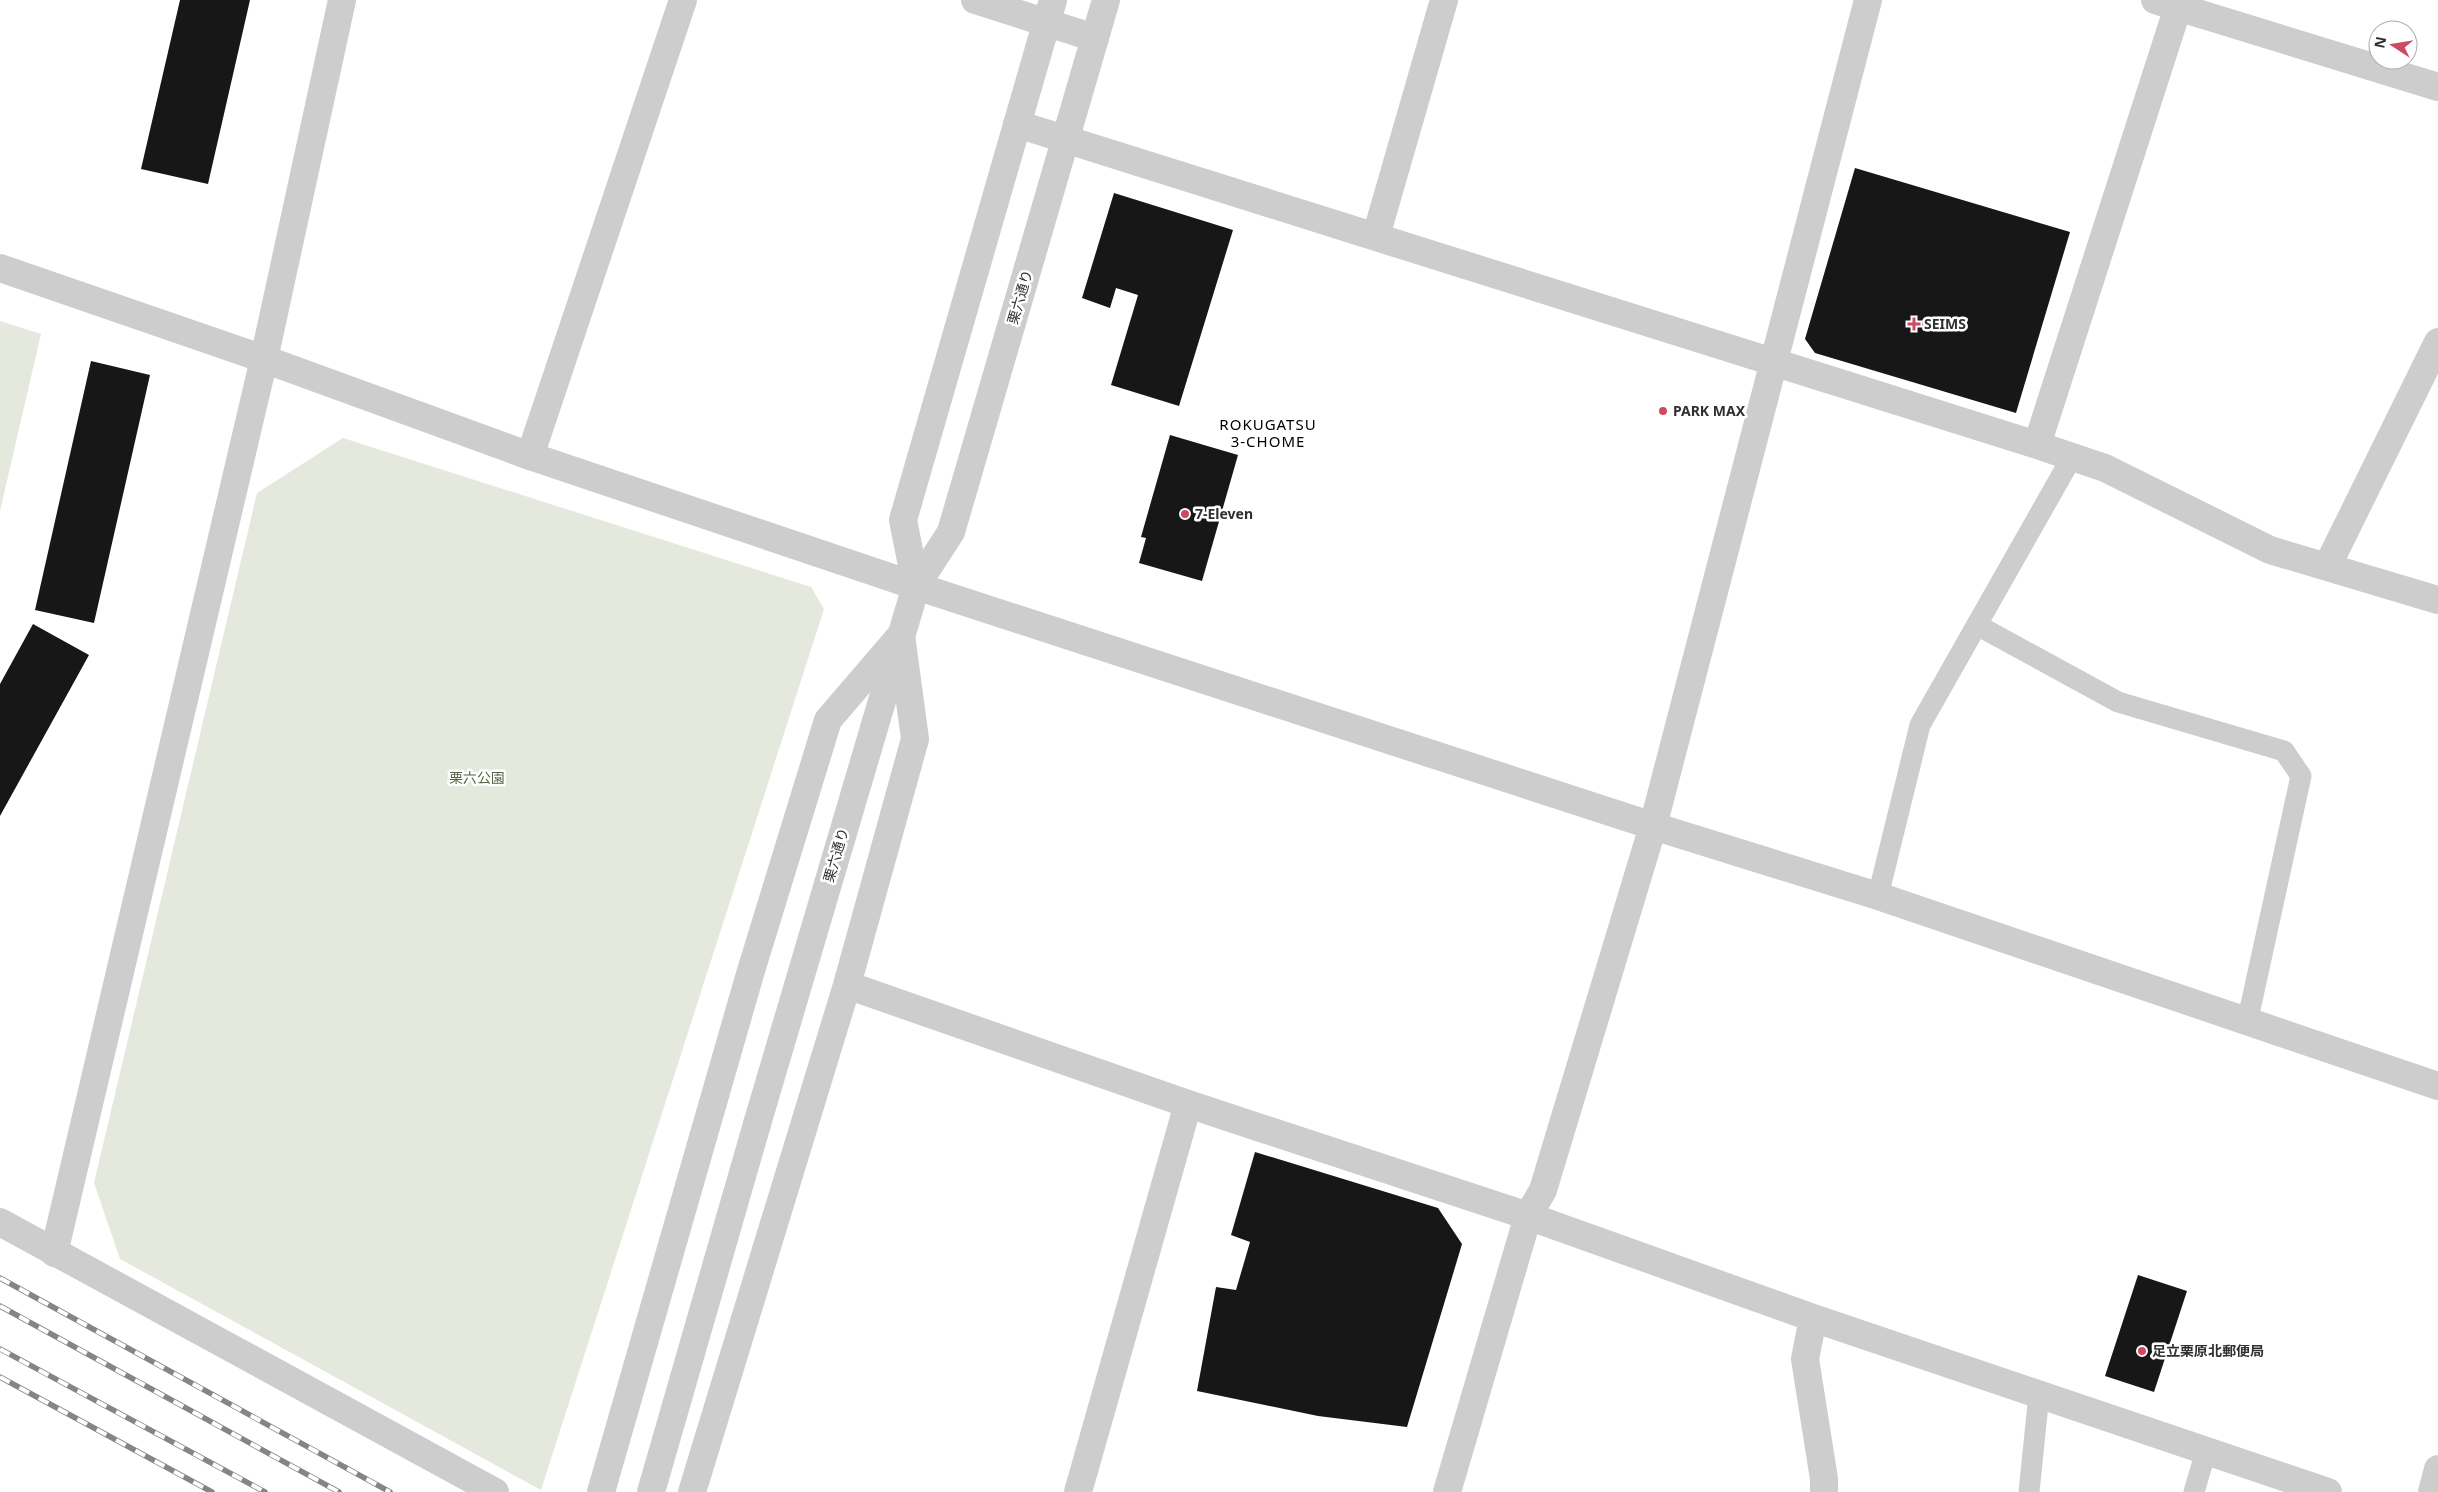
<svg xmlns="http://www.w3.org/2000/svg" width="2438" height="1492" viewBox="0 0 2438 1492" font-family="'Noto Sans','Noto Sans JP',sans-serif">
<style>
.green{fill:#e4e8dd}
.building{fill:#171717}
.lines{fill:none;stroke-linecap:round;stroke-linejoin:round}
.service{stroke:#cdcdcd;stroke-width:21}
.minor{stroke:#cdcdcd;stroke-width:28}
.tertiary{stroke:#cdcdcd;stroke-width:28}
.rail-casing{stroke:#858585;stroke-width:5.5}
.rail{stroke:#fff;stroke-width:4;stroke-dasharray:11;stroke-linecap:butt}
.tertiary-bridge{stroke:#cdcdcd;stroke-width:28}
.poi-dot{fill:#d04962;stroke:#fff;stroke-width:2}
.labels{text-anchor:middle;stroke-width:5;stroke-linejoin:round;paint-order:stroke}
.street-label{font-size:14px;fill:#303030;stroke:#fff}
.poi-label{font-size:14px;font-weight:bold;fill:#303030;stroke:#fff;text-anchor:start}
.park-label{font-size:14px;fill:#576642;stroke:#fff}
.neighbourhood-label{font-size:15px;letter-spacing:1px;fill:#000;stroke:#fff}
</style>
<rect width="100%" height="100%" fill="#fff"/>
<path class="green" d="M 0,321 L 41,334 L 0,511 Z
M 343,438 L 811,587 L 824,609 L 541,1490 L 120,1259 L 94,1183 L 257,493 Z"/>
<path class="building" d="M 180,0 L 250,0 L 208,184 L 141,169 Z
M 1855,168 L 2070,232 L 2016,413 L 1815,353 L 1805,339 Z
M 1114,193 L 1233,230 L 1179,406 L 1111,385 L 1138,295 L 1116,288 L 1110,308 L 1082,298 Z
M 91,361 L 150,375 L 94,623 L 35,610 Z
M 1170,435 L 1238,455 L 1202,581 L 1139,563 L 1146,538 L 1141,537 Z
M 33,624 L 89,655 L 0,816 L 0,684 Z
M 1255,1152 L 1438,1208 L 1462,1244 L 1407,1427 L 1318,1416 L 1197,1391 L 1216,1287 L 1236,1290 L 1250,1242 L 1231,1235 Z
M 2138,1275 L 2187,1291 L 2154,1392 L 2105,1376 Z"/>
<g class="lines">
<path class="service" d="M 1977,625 L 2118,702 L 2284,751 L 2301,776 L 2247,1023
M 1878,896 L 1920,725 L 2072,457
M 2029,1492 L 2039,1394
M 2194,1492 L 2206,1451"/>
<path class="minor" d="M 975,0 L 1095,38
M 2155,0 L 2438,87
M 1017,124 L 2037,445 L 2105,468 L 2270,550 L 2438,600
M 1376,236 L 1444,0
M 2037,445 L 2178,7
M 530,456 L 683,0
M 2327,567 L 2438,342
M 847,985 L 1188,1104 L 1528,1216 L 1813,1318 L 2328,1492
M 0,1222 L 495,1492
M 54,1253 L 264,359 L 342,0
M 1813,1318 L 1805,1359 L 1824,1479 L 1824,1492
M 601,1492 L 750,974 L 828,720 L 901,635 L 915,739 L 847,985 L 692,1492
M 1078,1492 L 1188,1104
M 1447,1492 L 1528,1216 L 1543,1190 L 1653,826 L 1868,0
M 2432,1492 L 2438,1469"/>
<path class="tertiary" d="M 0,268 L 264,359 L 530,456 L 916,586 L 1653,826 L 1878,896 L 2438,1086
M 916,586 L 903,520 L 1053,0
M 757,1124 L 916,586 L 951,532 L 1106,0"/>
<defs>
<path id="rail" d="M 0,1278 L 390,1492
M 0,1306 L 339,1492
M 0,1349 L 265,1492
M 0,1377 L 212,1492"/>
</defs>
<use href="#rail" class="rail-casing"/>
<use href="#rail" class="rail"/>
<path class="tertiary-bridge" d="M 651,1492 L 757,1124"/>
</g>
<g class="poi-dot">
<path d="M1911.5 316.5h5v5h5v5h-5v5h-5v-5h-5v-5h5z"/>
<circle cx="1663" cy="411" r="5"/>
<circle cx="1185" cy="514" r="5"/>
<circle cx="2142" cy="1351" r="5"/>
</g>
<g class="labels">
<g class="street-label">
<text transform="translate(1020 297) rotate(-74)" y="5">栗六通り</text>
<text transform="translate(836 855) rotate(-74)" y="5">栗六通り</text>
</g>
<g class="poi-label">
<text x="1924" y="329">SEIMS</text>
<text x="1673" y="416">PARK MAX</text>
<text x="1195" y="519">7-Eleven</text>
<text x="2152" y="1356">足立栗原北郵便局</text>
</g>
<g class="park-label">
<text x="477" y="783">栗六公園</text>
</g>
<g class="neighbourhood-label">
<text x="1268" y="430">ROKUGATSU<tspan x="1268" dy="17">3-CHOME</tspan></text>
</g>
</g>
<g transform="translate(2393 45) rotate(282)"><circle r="24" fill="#ffffff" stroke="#acacac"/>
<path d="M0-4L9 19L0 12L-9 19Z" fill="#d04962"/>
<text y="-8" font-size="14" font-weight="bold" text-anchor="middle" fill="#303030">N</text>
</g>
</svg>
